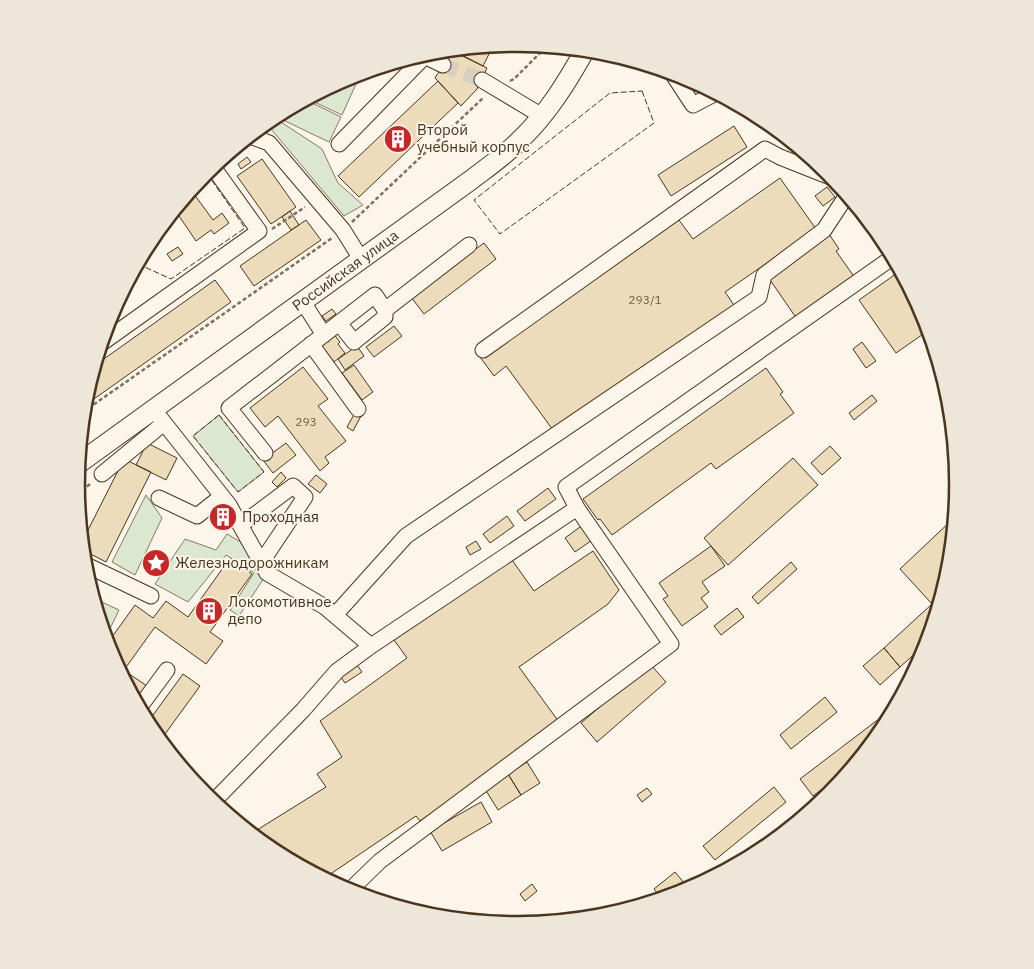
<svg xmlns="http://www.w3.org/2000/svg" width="1034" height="969" viewBox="0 0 1034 969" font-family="'IBM Plex Sans',sans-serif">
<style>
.green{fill:#dce7d0;stroke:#887966}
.building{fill:#ecdcbc;stroke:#4a3520}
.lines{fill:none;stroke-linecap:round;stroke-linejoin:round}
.minor-tunnel{stroke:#d8cfc1;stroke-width:15;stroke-dasharray:15 8;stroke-linecap:butt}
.minor-casing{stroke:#4a3520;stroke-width:17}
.major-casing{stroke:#4a3520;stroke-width:21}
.path{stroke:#7f6f5c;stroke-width:2.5;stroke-dasharray:4 2.5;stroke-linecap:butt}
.minor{stroke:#fbf6e9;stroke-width:15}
.major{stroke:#fbf6e9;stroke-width:19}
.fence{stroke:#4a3520;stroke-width:1;stroke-dasharray:6 2.5;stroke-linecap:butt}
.labels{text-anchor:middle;stroke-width:4;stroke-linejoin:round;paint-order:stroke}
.number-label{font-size:12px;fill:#725f47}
.poi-label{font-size:15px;fill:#4a3520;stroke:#fbf6e9;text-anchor:start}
.street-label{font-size:15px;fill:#4a3520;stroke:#fbf6e9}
.rim{fill:none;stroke:#4a3520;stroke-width:2.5}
</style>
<rect width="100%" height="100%" fill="#fbf6e9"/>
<path class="green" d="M 345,79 L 356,84 L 342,115 L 308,99 Z
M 306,100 L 341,117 L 329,142 L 283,120 L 288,110 Z
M 280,114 L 281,122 L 322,149 L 338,183 L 363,205 L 344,216 L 266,123 Z
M 219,415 L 264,472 L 238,492 L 193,436 Z
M 146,495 L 162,518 L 135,575 L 112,562 Z
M 227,534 L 249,547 L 264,578 L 239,616 L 230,610 L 254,573 L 226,555 L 188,602 L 155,584 L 185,539 L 216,550 Z
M 93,598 L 119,610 L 106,637 L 105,636 Z"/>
<path class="building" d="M 493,46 L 483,66 L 456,52 L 457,50 Z
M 452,51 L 487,68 L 477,89 L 461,106 L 435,78 Z
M 438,81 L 458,103 L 359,197 L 338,176 Z
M 734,126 L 747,147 L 671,196 L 658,175 Z
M 247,157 L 251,162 L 241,169 L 238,164 Z
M 262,159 L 296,207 L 271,224 L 237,176 Z
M 780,178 L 816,229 L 725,292 L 736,308 L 553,430 L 506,366 L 494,376 L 480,357 L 676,216 L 693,239 Z
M 827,187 L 835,197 L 823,206 L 815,196 Z
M 191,190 L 213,220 L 222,213 L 229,223 L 214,234 L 211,230 L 196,241 L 175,210 Z
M 290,211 L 299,225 L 291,230 L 282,217 Z
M 306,220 L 321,240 L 254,286 L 240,266 Z
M 829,234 L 839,249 L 836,251 L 855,278 L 797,319 L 768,277 Z
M 484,243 L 496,259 L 424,314 L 411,297 Z
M 178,247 L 183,254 L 172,261 L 167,254 Z
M 900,271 L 924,316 L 929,330 L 896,353 L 859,300 Z
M 215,280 L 231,302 L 84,406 L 85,398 L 94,366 Z
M 332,309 L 336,314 L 326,321 L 322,316 Z
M 394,326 L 402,336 L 374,357 L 366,347 Z
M 333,333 L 340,342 L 338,344 L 345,353 L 334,362 L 320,344 Z
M 862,342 L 876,361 L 866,368 L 853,349 Z
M 357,346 L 364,356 L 345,370 L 338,359 Z
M 354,365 L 373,392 L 362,400 L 342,373 Z
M 303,367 L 328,399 L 318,406 L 346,441 L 325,457 L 329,463 L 320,471 L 278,416 L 265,427 L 250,408 Z
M 766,368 L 783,392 L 780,394 L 794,413 L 716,469 L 711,463 L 612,535 L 600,519 L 598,520 L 583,499 Z
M 872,395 L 877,401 L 854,420 L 849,413 Z
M 356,411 L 362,414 L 353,431 L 347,427 Z
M 147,443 L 177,458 L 166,480 L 136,465 Z
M 286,443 L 296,455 L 273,473 L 263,460 Z
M 830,446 L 841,458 L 822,475 L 811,463 Z
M 793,458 L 818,485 L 728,565 L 704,538 Z
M 124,459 L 151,472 L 106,562 L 83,550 L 82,542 Z
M 281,472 L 286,478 L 277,487 L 272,482 Z
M 316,475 L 327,484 L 320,493 L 308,484 Z
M 548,488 L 556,499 L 525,521 L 517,511 Z
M 221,511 L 229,519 L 225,524 L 216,516 Z
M 507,516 L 514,526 L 490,543 L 483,534 Z
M 954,518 L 949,571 L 928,642 L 900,667 L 884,648 L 932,604 L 900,569 Z
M 584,524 L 595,538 L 575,552 L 565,538 Z
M 476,541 L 481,549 L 470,555 L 466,547 Z
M 711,546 L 725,566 L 702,582 L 709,592 L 701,598 L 708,607 L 682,626 L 663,599 L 668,596 L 659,583 Z
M 593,551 L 619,590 L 608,604 L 519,667 L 559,722 L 420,821 L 416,816 L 329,875 L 335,883 L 333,884 L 272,851 L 256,837 L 258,836 L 257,830 L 326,787 L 317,774 L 342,757 L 320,721 L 407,658 L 394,640 L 512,560 L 534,591 Z
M 230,558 L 252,574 L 210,632 L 223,641 L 206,664 L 155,627 L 124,670 L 116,665 L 107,644 L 135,605 L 153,618 L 166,601 L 188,617 Z
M 791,562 L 797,569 L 758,604 L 752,597 Z
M 737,608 L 744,617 L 721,635 L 714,626 Z
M 884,648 L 900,667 L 880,685 L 863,666 Z
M 355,662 L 362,672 L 345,683 L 338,673 Z
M 650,664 L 666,682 L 597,742 L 581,723 Z
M 116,665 L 147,686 L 136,702 Z
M 183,674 L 200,686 L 165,734 L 148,722 Z
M 825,697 L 837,712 L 791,749 L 780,735 Z
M 888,712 L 891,716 L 883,730 L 855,764 L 813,796 L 800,779 Z
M 527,762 L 540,783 L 521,795 L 508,774 Z
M 508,774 L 521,795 L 498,810 L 485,789 Z
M 774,787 L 786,802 L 715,860 L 703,846 Z
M 647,788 L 652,794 L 642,802 L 637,795 Z
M 481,802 L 492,822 L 442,851 L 430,831 Z
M 675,872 L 685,884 L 669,897 L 662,899 L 654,889 Z
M 532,884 L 537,891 L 525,901 L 520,894 Z"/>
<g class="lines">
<path class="minor-tunnel" d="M 443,65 L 482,80"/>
<defs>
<path id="minor" d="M 422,55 L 443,65
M 672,73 L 693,105 L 716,93
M 482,80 L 542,116
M 250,136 L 269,143 L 343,230 L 361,259
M 339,144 L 427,54
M 303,302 L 324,335
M 339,323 L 354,342 L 385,317 L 385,310
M 102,343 L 259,231 L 213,167
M 311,344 L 358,409
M 483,350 L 765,149 L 780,157 L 833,178
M 154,410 L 229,505 L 267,573 L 325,607 L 371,646
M 265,453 L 229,408 L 375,295 L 385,310 L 469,245
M 102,474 L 164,423
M 159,498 L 197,516 L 222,496
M 241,525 L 293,486 L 305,497 L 261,563
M 84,564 L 151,596
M 335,615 L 406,536 L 759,297 L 764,275 L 824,230 L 847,195
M 139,708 L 167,670
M 213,802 L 303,710 L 337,671 L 371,646 L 577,508 L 566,487 L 893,257
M 348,892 L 380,861 L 671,644 L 577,508"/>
<g id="major">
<path id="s1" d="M 78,464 L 471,180 C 488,167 507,154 522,138 C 548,113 567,82 585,50"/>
</g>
</defs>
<use href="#minor" class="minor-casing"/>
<use href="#major" class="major-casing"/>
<path class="path" d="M 510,81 L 514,79 L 540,53 L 543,46
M 352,222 L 484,97
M 272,229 L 305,207
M 83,412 L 332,238
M 77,495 L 91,483"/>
<use href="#minor" class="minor"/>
<use href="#major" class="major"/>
<path class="fence" d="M 642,91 L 654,123 L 500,234 L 474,200 L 610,93 Z
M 268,121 L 273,123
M 138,264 L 171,279 L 245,228 L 206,172
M 219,415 L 264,472 L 238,492 L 193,436 Z"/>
</g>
<defs>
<symbol id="building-disc" viewBox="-11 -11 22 22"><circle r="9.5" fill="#c62828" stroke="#fbf6e9"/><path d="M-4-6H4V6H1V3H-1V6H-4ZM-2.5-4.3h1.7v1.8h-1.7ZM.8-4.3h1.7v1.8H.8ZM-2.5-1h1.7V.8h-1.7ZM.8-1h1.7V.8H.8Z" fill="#fff"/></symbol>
<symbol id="sight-disc" viewBox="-11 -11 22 22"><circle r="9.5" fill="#c62828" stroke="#fbf6e9"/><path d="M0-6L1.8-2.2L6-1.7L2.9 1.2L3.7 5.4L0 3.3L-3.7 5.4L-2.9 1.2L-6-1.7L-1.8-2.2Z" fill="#fff"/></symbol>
</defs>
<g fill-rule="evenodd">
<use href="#building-disc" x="382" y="123" width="32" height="32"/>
<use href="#building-disc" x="207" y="501" width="32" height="32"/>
<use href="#sight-disc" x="140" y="547" width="32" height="32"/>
<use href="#building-disc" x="193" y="595" width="32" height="32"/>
</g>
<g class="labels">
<g class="number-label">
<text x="645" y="304">293/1</text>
<text x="306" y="426">293</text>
</g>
<g class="poi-label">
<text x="417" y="135">Второй<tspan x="417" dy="17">учебный корпус</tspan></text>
<text x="242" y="522">Проходная</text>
<text x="175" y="568">Железнодорожникам</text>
<text x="228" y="607">Локомотивное<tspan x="228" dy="17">депо</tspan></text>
</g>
<g class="street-label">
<text dy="5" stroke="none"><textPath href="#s1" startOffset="330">Российская улица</textPath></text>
</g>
</g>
<path d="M0 0H1034V969H0ZM85 484a432 432 0 1 1 864 0a432 432 0 1 1-864 0Z" fill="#ede7d9" fill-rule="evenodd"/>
<path class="rim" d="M85 484a432 432 0 1 1 864 0a432 432 0 1 1-864 0Z"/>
</svg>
